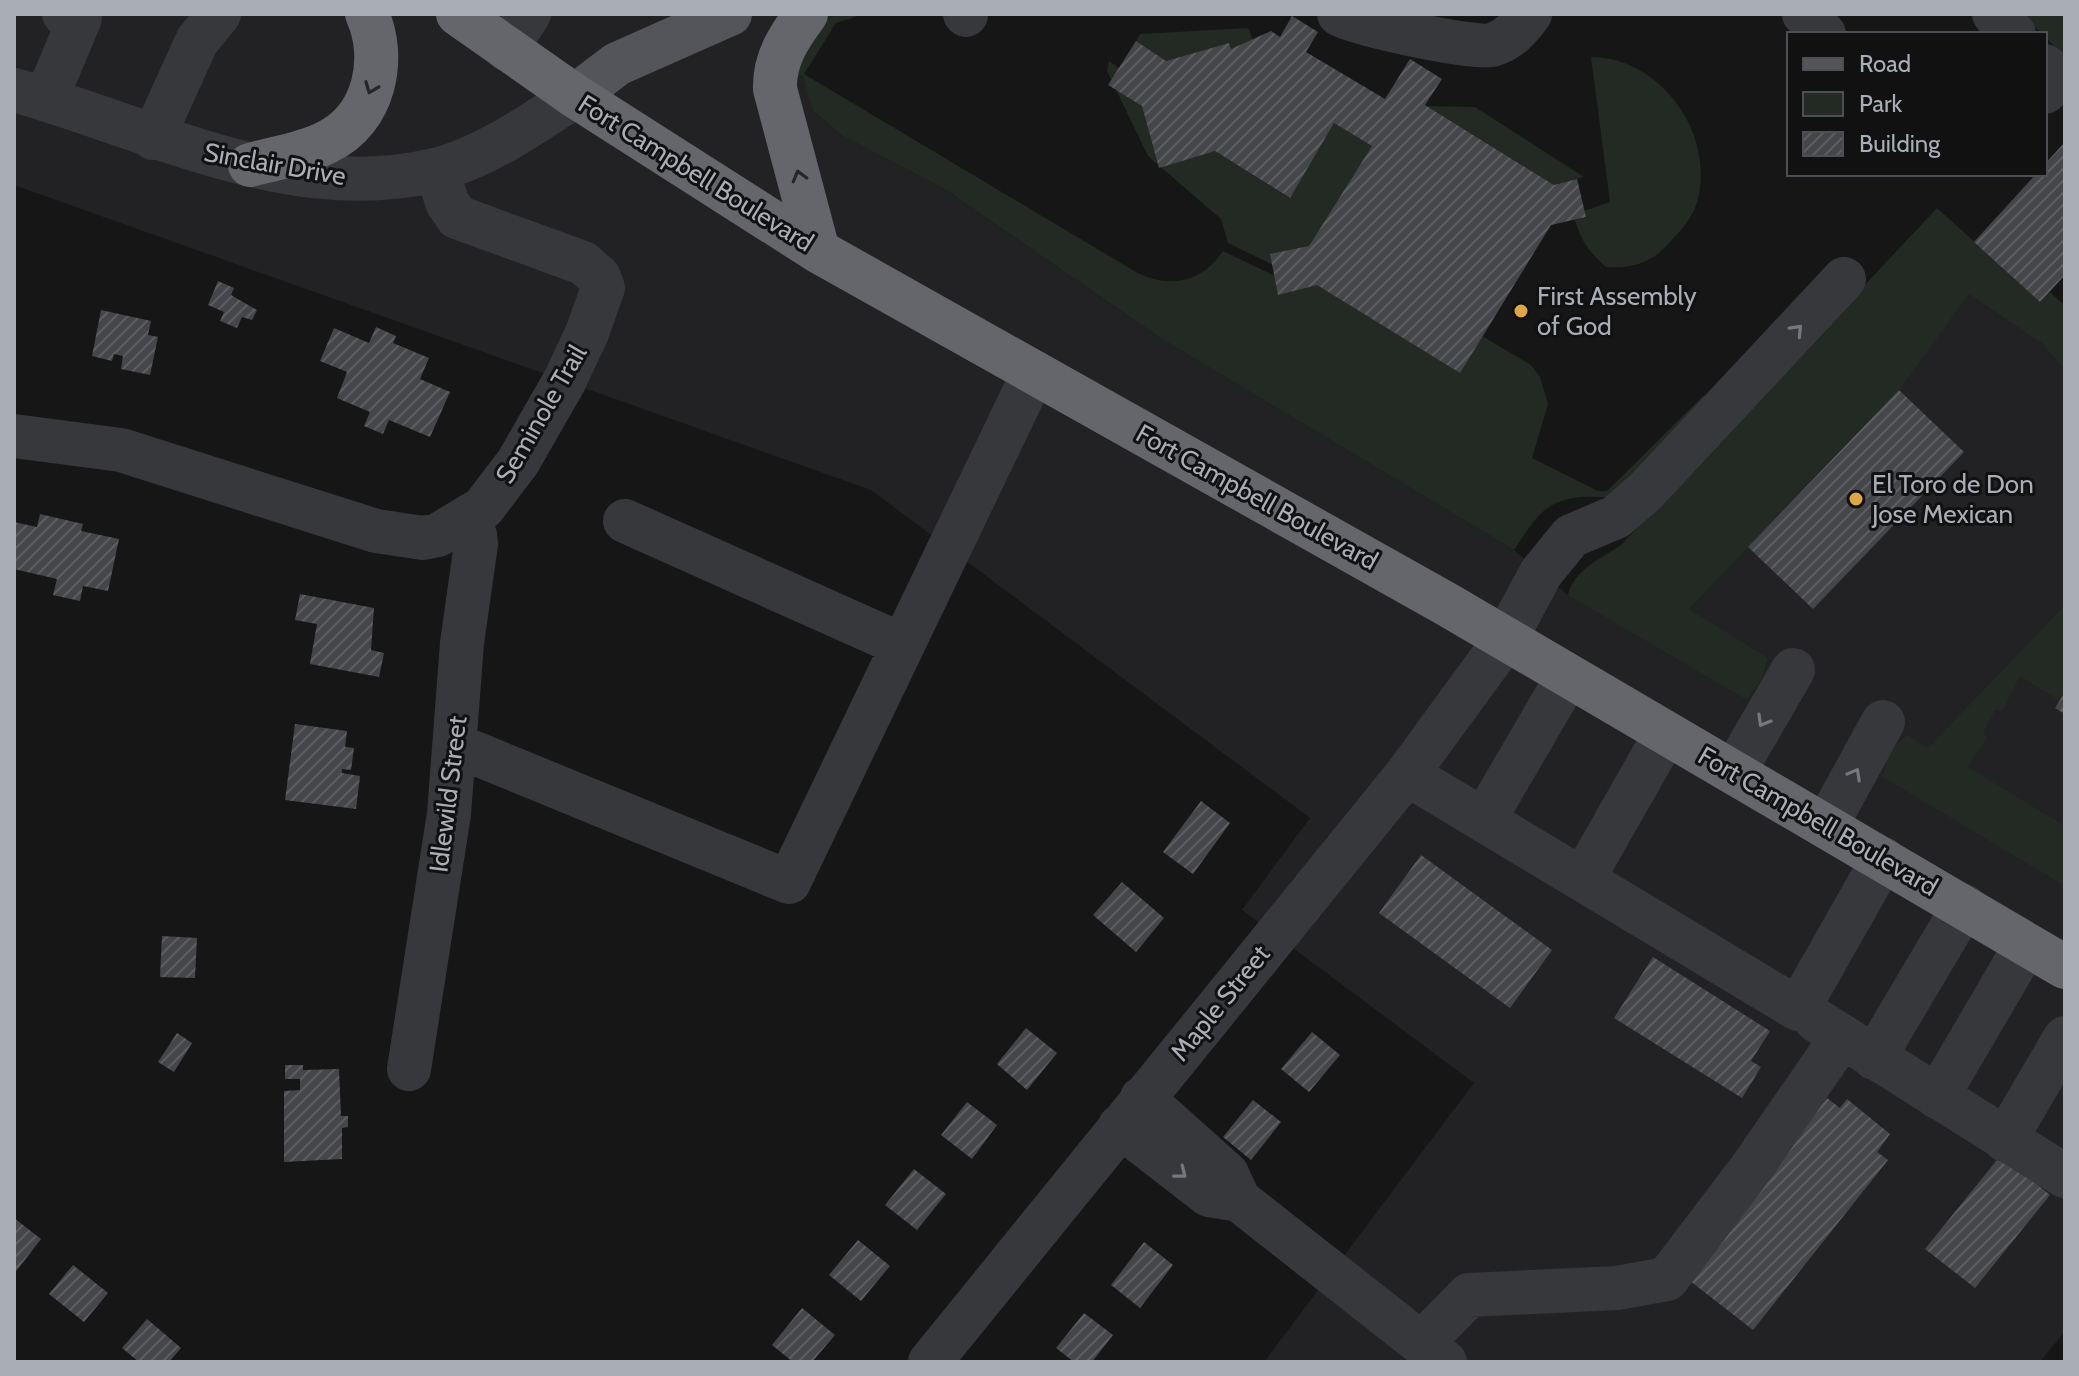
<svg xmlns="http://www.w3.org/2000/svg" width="2079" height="1376" viewBox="0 0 2079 1376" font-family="Cabin,sans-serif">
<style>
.built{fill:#222224}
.green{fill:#222a23}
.building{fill:url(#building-hatch)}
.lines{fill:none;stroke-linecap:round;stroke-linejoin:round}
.minor{stroke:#37383c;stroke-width:44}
.major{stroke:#53555a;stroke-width:44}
.highway{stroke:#64666c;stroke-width:44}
.oneway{stroke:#262628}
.oneway2{stroke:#76787f}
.poi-dot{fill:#dda748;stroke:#111112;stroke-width:3}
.labels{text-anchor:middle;stroke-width:6;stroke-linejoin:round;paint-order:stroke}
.street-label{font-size:26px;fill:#a9adb6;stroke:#111112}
.poi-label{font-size:26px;fill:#a9adb6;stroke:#111112;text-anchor:start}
</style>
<defs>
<pattern id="building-hatch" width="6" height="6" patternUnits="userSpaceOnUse" patternTransform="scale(2)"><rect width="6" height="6" fill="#45464a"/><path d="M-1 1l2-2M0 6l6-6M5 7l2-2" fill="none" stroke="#5d5e62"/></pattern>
</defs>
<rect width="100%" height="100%" fill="#161617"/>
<path class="built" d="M 14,14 L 837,14 L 816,25 L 792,79 L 804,76 L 813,111 L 843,136 L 946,190 L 1162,339 L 1514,550 L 1568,595 L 1965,264 L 2065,338 L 2065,1331 L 2040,1362 L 1264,1362 L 1474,1083 L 1242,910 L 1310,818 L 871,490 L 14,185 Z"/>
<path class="green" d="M 837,14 L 864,14 L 836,23 L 804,74 L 1136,272 C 1169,289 1202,283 1223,251 L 1275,276 L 1317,285 L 1482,336 L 1531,365 L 1540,377 L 1548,404 L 1532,458 L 1598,491 L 1607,491 L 1703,396 L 1709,395 L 1619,494 C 1603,499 1596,496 1581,497 C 1542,501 1535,520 1514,550 L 1162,339 L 946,190 L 843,136 L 813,111 L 803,76 L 791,79 L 816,25 Z
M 2021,14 L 2065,14 L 2065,56 Z
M 1248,28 L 1253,40 L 1231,49 L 1229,43 L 1166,61 L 1136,41 L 1140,34 Z
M 1591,57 C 1658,57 1712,129 1699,194 C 1696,213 1684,227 1671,241 C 1653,262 1634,269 1606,267 C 1591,254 1580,240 1575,220 L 1586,217 L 1584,211 L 1610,202 Z
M 1109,61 L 1119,68 L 1117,80 L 1142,106 L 1161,165 L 1215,151 L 1289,198 L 1334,123 L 1372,146 L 1309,246 L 1273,265 L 1228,243 L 1221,219 L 1148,156 L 1107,71 Z
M 1427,106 L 1475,107 L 1584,177 L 1554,185 Z
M 1937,208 L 2040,301 L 2050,292 L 2065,306 L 2065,370 L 2043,344 L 1969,294 L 1899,390 L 1689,609 L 1768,658 L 1762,678 L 1747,700 L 1568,595 C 1574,569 1601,559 1621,545 Z
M 2065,605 L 2065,692 L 2060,701 L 2020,676 L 2002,711 L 1995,710 L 1983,733 L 1987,738 L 1968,767 L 2065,826 L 2065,886 L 1883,777 L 1889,751 L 1907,735 L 1928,748 Z"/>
<path class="building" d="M 1292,16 L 1318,32 L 1306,52 L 1385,99 L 1410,59 L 1442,79 L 1425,105 L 1554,185 L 1577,179 L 1586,217 L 1551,225 L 1460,373 L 1317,285 L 1278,295 L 1270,254 L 1309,246 L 1372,146 L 1334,123 L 1290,198 L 1215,151 L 1159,168 L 1142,106 L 1108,85 L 1136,41 L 1166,61 L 1229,43 L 1231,49 L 1271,31 L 1280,37 Z
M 2065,142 L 2065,275 L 2040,302 L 1974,242 L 2036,174 L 2045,174 L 2045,164 Z
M 218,281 L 234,288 L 231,295 L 257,310 L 252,320 L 242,317 L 237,328 L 220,321 L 224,312 L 208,305 Z
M 101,310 L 151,321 L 148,335 L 158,337 L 150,375 L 121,369 L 123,356 L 114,354 L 112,361 L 92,356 Z
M 376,327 L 396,336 L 393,343 L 429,358 L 420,379 L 450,392 L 430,437 L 389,420 L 383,434 L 364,426 L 370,412 L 337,398 L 347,372 L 320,361 L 334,328 L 369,343 Z
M 1899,390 L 1964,452 L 1813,609 L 1748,547 Z
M 40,514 L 83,524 L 81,531 L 119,539 L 108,591 L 83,586 L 80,601 L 53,595 L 57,579 L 14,569 L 14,522 L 37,527 Z
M 300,594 L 374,608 L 371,650 L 384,653 L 379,677 L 310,664 L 317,624 L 295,620 Z
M 2065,692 L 2065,714 L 2055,708 Z
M 295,724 L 347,731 L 345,747 L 354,748 L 351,770 L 342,769 L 342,773 L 360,776 L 356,809 L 285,800 Z
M 1201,801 L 1230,823 L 1193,874 L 1163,852 Z
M 1421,855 L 1552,950 L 1510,1008 L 1379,913 Z
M 1122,882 L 1164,918 L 1136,952 L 1093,915 Z
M 162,936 L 197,938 L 195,978 L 160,977 Z
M 1653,957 L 1770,1031 L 1751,1061 L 1761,1067 L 1742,1098 L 1614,1018 Z
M 1026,1028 L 1057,1053 L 1027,1090 L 997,1064 Z
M 1312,1032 L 1340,1055 L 1309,1092 L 1281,1069 Z
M 177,1033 L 192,1043 L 174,1072 L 158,1062 Z
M 285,1065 L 303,1065 L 303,1070 L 339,1069 L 341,1116 L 348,1116 L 348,1127 L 342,1128 L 342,1159 L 284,1162 L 284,1091 L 300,1090 L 300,1079 L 285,1079 Z
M 1827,1098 L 1840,1108 L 1847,1099 L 1890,1134 L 1877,1152 L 1888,1160 L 1753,1330 L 1685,1277 Z
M 1253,1100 L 1281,1122 L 1251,1160 L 1223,1137 Z
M 967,1102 L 997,1125 L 972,1159 L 941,1135 Z
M 2001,1155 L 2050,1195 L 1975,1288 L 1925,1249 Z
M 914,1169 L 946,1194 L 917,1230 L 885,1205 Z
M 14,1218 L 41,1239 L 14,1274 Z
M 858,1240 L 890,1266 L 861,1301 L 829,1275 Z
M 1144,1242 L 1173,1265 L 1140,1308 L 1111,1285 Z
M 73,1265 L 108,1293 L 84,1322 L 49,1294 Z
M 802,1308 L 835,1335 L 812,1362 L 793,1362 L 772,1345 Z
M 1084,1313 L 1113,1335 L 1092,1362 L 1074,1362 L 1056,1348 Z
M 147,1319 L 181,1348 L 169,1362 L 139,1362 L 122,1348 Z"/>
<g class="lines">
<path class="minor" d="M 965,14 L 966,15
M 1339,14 C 1355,24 1476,50 1492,45 C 1509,40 1520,28 1530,14
M 1804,14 L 1824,34
M 1994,14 L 2014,34
M 506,49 L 529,14
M 2045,66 L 2058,79 L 2045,92
M 14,90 C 148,127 291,205 435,170 C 484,158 533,124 575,96
M 46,99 L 80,18 L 64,14
M 153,138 L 197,41 L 219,14
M 14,436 L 121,450 L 376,531 L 423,538 L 438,535 L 483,508 L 518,462 L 565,380 L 587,333 L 603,288 L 599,277 L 583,263 L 457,217 L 447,202 L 437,170
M 625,521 L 900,644
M 455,745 L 789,882 L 1034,372
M 1734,772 L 1793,670
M 1407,774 L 1798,1009 L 1883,859
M 1484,820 L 1568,676
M 1826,826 L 1883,722
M 1583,879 L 1666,733
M 1816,1020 L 2065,1176
M 1874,1058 L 1964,906
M 409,1069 L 449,814 L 462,643 L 476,544 L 475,535 L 464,521
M 1937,1097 L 2026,945
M 1120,1126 L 1209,1195 L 1239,1200 L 1227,1174 L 1142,1098
M 2005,1140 L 2065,1038
M 1239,1200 L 1445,1362
M 1422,1343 L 1469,1295 L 1617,1288 L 1667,1279 L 1752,1167 L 1842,1037
M 930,1362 L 1407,774 L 1505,640 L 1541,573 L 1571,536 L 1616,517 L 1645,492 L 1844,279"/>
<path class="major" d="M 575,96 L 617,64 L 730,14"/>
<path class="highway" d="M 458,14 L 575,96 L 818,251 L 1448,605 L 2065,967
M 806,14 C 789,37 774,59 775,89 L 818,251
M 250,165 C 274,158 305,154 327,142 C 375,119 387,58 367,14"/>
</g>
<defs><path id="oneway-chevron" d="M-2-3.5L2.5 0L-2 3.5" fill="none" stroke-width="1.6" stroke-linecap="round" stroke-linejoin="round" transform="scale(2)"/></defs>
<g class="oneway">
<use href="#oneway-chevron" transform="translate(371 88) rotate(111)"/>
<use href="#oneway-chevron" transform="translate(799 176) rotate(-105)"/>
</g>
<g class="oneway2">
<use href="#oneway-chevron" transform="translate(1797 330) rotate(-47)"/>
<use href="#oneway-chevron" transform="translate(1763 721) rotate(120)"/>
<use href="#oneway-chevron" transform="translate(1855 774) rotate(-61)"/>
<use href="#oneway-chevron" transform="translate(1181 1173) rotate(38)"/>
</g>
<g class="poi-dot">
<circle cx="1521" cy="311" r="8"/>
<circle cx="1856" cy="499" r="8"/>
</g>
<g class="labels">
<g class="street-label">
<text transform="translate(275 164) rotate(10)" y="9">Sinclair Drive</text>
<text transform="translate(696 173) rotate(32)" y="9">Fort Campbell Boulevard</text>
<text transform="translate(541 414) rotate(-60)" y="9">Seminole Trail</text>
<text transform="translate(1257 497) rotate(29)" y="9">Fort Campbell Boulevard</text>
<text transform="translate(448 794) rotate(-83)" y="9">Idlewild Street</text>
<text transform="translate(1818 821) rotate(30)" y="9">Fort Campbell Boulevard</text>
<text transform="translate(1220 1003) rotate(-51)" y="9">Maple Street</text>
</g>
<g class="poi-label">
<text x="1537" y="305">First Assembly<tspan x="1537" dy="30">of God</tspan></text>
<text x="1872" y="493">El Toro de Don<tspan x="1872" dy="30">Jose Mexican</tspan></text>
</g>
</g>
<rect width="2079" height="1376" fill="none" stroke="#a9adb6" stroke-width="32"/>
<rect x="1787" y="32" width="260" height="144" fill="#111112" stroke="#4e4f54" stroke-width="2"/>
<rect x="1803" y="58" width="40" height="12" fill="#53555a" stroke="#4e4f54" stroke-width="2"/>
<text x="1859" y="72" font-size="24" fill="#a9adb6">Road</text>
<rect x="1803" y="92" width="40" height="24" fill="#222a23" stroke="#4e4f54" stroke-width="2"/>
<text x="1859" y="112" font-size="24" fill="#a9adb6">Park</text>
<rect x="1803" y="132" width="40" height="24" fill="url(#building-hatch)" stroke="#4e4f54" stroke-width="2"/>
<text x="1859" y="152" font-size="24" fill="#a9adb6">Building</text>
</svg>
